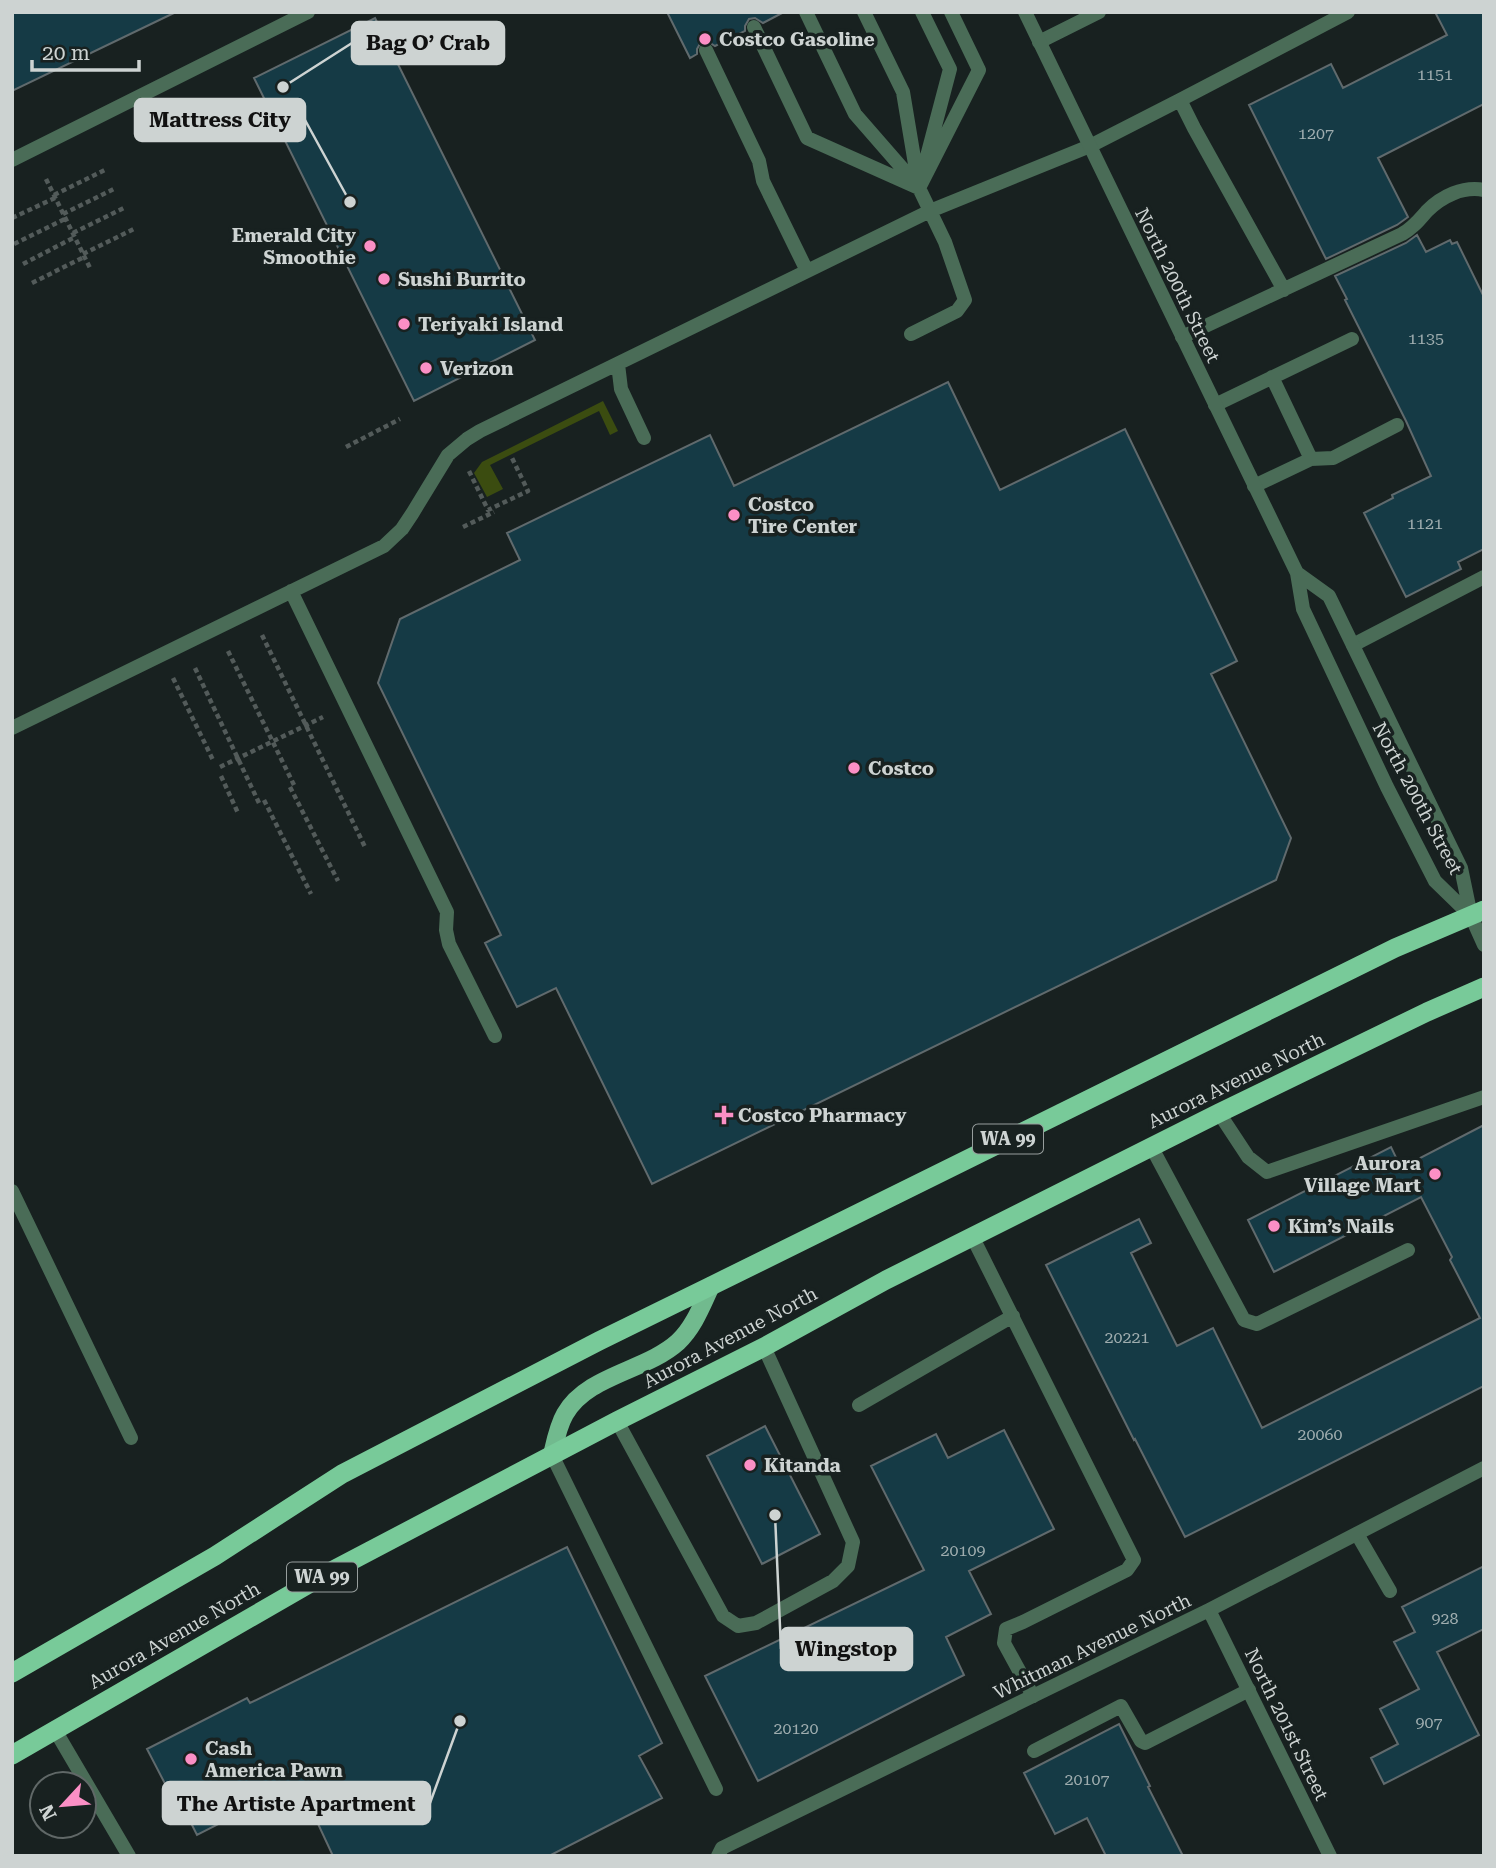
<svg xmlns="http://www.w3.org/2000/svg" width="1496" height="1868" viewBox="0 0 1496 1868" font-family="'Roboto Serif',serif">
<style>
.green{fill:#3b4c10}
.building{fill:#153a45;stroke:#606a6d;stroke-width:2}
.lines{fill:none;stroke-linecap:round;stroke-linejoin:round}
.path{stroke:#535b5a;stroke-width:4.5;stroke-dasharray:5 3.5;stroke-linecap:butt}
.service{stroke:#4a6c57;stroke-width:14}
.minor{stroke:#4a6c57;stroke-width:14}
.tertiary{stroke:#4a6c57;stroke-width:14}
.primary{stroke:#71ba8e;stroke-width:18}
.trunk{stroke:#78ca99;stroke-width:19}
.poi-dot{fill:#fb8fc5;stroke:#182120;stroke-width:2.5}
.labels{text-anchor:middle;stroke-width:7;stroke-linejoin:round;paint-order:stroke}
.number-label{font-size:16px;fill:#9fadaf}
.shield{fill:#182120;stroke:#979e9d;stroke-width:2}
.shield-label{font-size:18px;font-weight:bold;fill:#cdd3d2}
.poi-label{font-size:19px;font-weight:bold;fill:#cdd3d2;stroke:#182120;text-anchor:start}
.street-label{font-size:19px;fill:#cdd3d2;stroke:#182120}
.leader{fill:none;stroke:#cdd3d2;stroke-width:2.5}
.callout-dot{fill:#cdd3d2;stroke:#182120;stroke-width:2.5}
.callout{fill:#cdd3d2;stroke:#cdd3d2;stroke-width:2.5}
.callout-label{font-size:21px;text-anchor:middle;font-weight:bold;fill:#111}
</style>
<rect width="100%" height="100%" fill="#182120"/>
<path class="green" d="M 603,401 L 618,431 L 610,435 L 599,411 L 490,465 L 503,489 L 487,497 L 474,473 L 482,462 Z"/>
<path class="building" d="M 12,12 L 176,12 L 12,91 Z
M 667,12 L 784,12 L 763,23 L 755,18 L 749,19 L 745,26 L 745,31 L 715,46 L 707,41 L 701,42 L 697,49 L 697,54 L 690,58 Z
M 1435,12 L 1484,12 L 1484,104 L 1378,158 L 1408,217 L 1397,225 L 1326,259 L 1249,105 L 1331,64 L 1343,88 L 1447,35 Z
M 375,18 L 535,340 L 414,401 L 254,78 Z
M 1417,235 L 1426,252 L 1450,240 L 1452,244 L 1457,242 L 1484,297 L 1484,549 L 1458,562 L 1461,569 L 1406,597 L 1364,513 L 1393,498 L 1392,495 L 1431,476 L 1406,421 L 1345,300 L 1347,299 L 1335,276 L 1406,243 Z
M 948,382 L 1000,490 L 1125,429 L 1237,661 L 1211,674 L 1291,838 L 1276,880 L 652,1184 L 556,988 L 517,1007 L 485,943 L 501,935 L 378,683 L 400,619 L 520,560 L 507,533 L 710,435 L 734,486 Z
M 1484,1125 L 1484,1386 L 1185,1537 L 1135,1439 L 1134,1440 L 1046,1265 L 1139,1219 L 1151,1243 L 1131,1253 L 1177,1346 L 1213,1328 L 1262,1428 L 1480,1318 L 1450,1260 L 1452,1257 L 1421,1197 L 1274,1272 L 1248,1220 L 1391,1147 L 1401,1168 Z
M 765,1426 L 820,1534 L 762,1564 L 707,1456 Z
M 1004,1430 L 1054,1529 L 969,1571 L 991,1614 L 946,1637 L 964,1675 L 758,1781 L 705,1676 L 924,1570 L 871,1466 L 936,1434 L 948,1458 Z
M 567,1547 L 662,1743 L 639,1756 L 662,1798 L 549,1856 L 333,1856 L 299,1783 L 197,1835 L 179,1799 L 174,1801 L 147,1749 L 247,1698 L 250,1703 Z
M 1484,1566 L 1484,1629 L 1437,1652 L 1479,1735 L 1384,1784 L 1371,1758 L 1398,1744 L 1380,1709 L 1419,1689 L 1394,1642 L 1415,1632 L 1402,1607 Z
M 1119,1724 L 1150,1786 L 1148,1787 L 1183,1856 L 1106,1856 L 1087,1818 L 1055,1834 L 1024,1773 Z"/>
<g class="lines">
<path class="path" d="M 46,179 L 91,270
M 54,195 L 107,169
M 63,214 L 116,188
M 12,218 L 55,198
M 73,233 L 126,207
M 14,244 L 65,219
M 83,254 L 136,228
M 23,264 L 75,237
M 32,283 L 84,257
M 346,447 L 400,419
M 469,471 L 488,510 L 528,491 L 512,458
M 463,527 L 494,512
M 262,635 L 365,847
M 228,651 L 294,785
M 195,668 L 259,803
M 173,678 L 213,760
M 220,767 L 323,717
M 221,776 L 238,813
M 290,787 L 338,881
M 264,800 L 311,894"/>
<path class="service" d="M 806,12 L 855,114 L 916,184
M 864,12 L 903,92 L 919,188 L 945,242 L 965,300 L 957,311 L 911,334
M 922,12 L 950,69 L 926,160
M 754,27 L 807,138 L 919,188
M 1039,42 L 1099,12
M 706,50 L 759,161 L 763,181 L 807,271
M 1180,100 L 1194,128 L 1284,290
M 12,160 L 308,12
M 919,188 L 979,70 L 951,12
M 1182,337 L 1402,234 C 1413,228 1419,220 1427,211 C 1442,196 1463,186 1484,190
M 618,364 L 621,389 L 644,438
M 1272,377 L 1311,459
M 1215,405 L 1352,339
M 1254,486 L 1311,459 L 1333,458 L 1397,425
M 291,591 L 447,912 L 446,930 L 449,944 L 495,1036
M 1353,645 L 1484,577
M 12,728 L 384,546 L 402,529 L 412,514 L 448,455 L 467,439 L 480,431 L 930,211 L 1090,146 L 1180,100 L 1348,12
M 1219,1113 L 1248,1157 L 1267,1172 L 1484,1097
M 1151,1146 L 1244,1320 L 1257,1324 L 1408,1250
M 12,1191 L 131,1438
M 972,1236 L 1134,1560 L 1127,1570 L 1023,1622 L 1006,1629 L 1004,1643 L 1033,1696
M 859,1405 L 1013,1316
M 617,1421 L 723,1616 L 738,1626 L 756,1623 L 833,1581 L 848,1566 L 853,1542 L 764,1347
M 552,1455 L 716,1789
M 1357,1534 L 1390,1591
M 55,1730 L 129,1856
M 1034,1751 L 1121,1706 L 1141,1741 L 1145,1743 L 1249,1690"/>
<path class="minor" d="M 1209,1610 L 1330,1856
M 718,1856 L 722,1848 L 1209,1610 L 1484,1468"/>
<path class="tertiary" d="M 1025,12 L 1297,573 L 1303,609 L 1387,787 L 1435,881 L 1471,916
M 1297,573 L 1329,596 L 1461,868 L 1471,916 L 1484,945"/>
<path class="primary" d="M 552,1455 C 555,1442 558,1426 565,1414 C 587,1375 646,1371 678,1342 C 694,1327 702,1305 711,1286"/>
<path class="trunk" d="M 12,1673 L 215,1556 L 342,1474 L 599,1341 L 711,1286 L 1395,948 L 1484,910
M 12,1755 L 326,1574 L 617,1421 L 764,1347 L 886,1280 L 1219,1113 L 1427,1012 L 1484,987"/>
</g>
<g class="poi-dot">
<circle cx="705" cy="39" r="7"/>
<circle cx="370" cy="246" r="7"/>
<circle cx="384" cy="279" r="7"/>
<circle cx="404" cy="324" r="7"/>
<circle cx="426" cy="368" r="7"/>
<circle cx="734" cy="515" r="7"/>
<circle cx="854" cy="768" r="7"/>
<path d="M720.5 1104.5h7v7h7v7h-7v7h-7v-7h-7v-7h7z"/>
<circle cx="1435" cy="1174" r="7"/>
<circle cx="1274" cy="1226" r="7"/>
<circle cx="750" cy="1465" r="7"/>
<circle cx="191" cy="1759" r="7"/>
</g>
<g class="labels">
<g class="number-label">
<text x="1435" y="80">1151</text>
<text x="1316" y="139">1207</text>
<text x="1426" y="344">1135</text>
<text x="1425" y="529">1121</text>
<text x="1127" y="1343">20221</text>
<text x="1320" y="1440">20060</text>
<text x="963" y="1556">20109</text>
<text x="1445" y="1624">928</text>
<text x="1429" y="1728">907</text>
<text x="796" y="1734">20120</text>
<text x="1087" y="1785">20107</text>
</g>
<g class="shield">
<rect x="973" y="1124.5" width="70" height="29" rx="5"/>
<rect x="287" y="1562.5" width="70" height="29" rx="5"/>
</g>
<g class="shield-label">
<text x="1008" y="1145">WA 99</text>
<text x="322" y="1583">WA 99</text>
</g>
<g class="poi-label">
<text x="719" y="46">Costco Gasoline</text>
<text x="356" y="242" text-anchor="end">Emerald City<tspan x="356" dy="22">Smoothie</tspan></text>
<text x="398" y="286">Sushi Burrito</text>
<text x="418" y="331">Teriyaki Island</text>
<text x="440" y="375">Verizon</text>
<text x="748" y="511">Costco<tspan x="748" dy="22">Tire Center</tspan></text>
<text x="868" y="775">Costco</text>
<text x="738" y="1122">Costco Pharmacy</text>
<text x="1421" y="1170" text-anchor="end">Aurora<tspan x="1421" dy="22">Village Mart</tspan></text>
<text x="1288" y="1233">Kim’s Nails</text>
<text x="764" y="1472">Kitanda</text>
<text x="205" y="1755">Cash<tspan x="205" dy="22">America Pawn</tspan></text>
</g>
<g class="street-label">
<text transform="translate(1178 285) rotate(64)" y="7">North 200th Street</text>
<text transform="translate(1418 798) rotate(62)" y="7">North 200th Street</text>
<text transform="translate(1236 1080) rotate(-26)" y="7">Aurora Avenue North</text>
<text transform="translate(730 1337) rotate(-28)" y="7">Aurora Avenue North</text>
<text transform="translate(174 1635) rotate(-30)" y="7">Aurora Avenue North</text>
<text transform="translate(1092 1646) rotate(-26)" y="7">Whitman Avenue North</text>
<text transform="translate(1287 1724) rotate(64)" y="7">North 201st Street</text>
</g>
</g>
<path class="leader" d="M283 87L352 43M350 202L305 120M775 1515L781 1649M460 1721L430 1803"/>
<g class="callout-dot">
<circle cx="283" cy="87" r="7"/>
<circle cx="350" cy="202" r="7"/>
<circle cx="775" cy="1515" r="7"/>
<circle cx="460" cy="1721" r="7"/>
</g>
<g class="callout">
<rect x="352" y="22" width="152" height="42" rx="7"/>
<rect x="135" y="99" width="170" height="42" rx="7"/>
<rect x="781" y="1628" width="131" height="42" rx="7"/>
<rect x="163" y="1782" width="267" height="42" rx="7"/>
</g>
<g class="callout-label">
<text x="428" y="50">Bag O’ Crab</text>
<text x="220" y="127">Mattress City</text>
<text x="846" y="1656">Wingstop</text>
<text x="296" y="1811">The Artiste Apartment</text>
</g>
<rect width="1496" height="1868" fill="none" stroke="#cdd3d2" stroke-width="28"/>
<g transform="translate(63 1805) rotate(244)"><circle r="33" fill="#182120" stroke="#606867" stroke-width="2"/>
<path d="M0-5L12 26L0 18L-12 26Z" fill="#fb8fc5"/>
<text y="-10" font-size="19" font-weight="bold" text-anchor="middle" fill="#cdd3d2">N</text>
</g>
<path d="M32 60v10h107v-10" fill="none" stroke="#cdd3d2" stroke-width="3.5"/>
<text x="42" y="60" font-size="21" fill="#cdd3d2" stroke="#182120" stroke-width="5" paint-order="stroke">20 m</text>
</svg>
